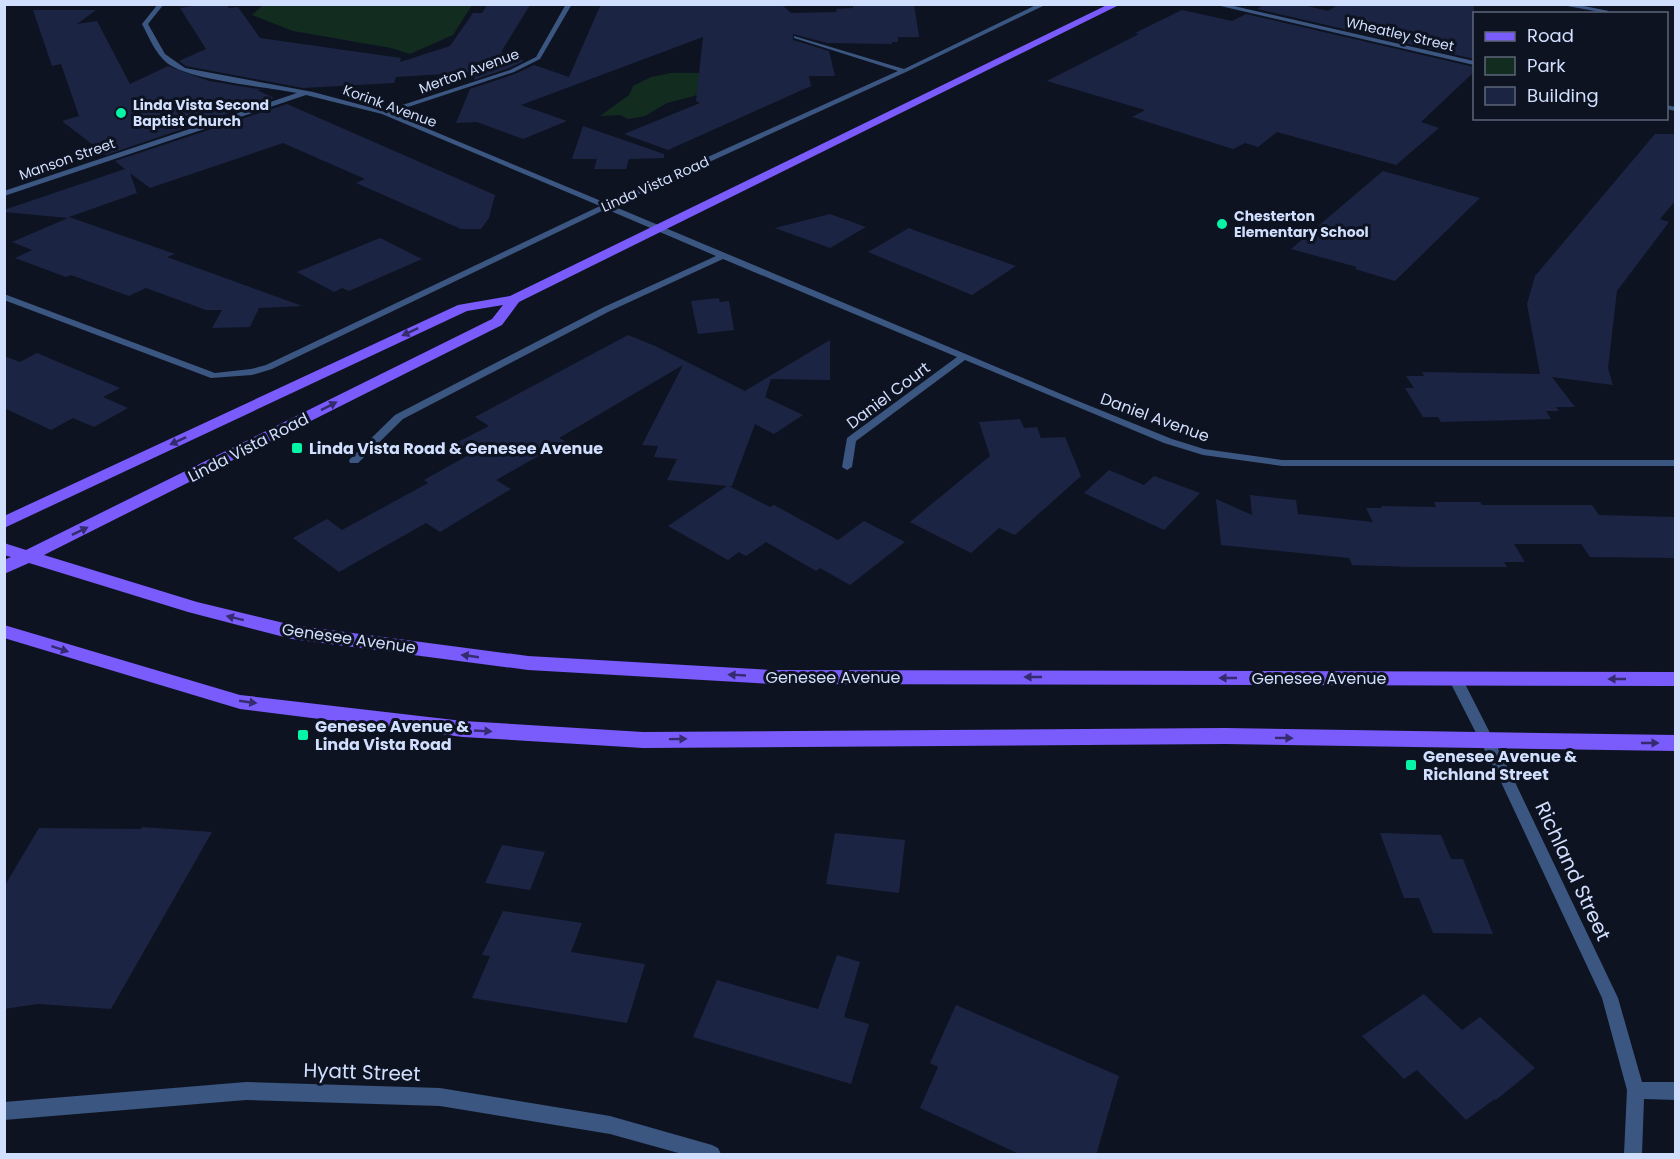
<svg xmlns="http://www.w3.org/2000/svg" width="1680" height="1159" viewBox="0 0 1680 1159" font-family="Poppins,sans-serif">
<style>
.green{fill:#122c20}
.building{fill:#1b2443}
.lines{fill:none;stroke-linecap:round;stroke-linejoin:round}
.minor{fill:#3b5680;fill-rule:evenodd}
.primary{fill:#7a5bfb;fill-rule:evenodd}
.oneway{fill:#342c6e}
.poi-dot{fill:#06f4a6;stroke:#0e1322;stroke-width:2}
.labels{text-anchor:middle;stroke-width:6;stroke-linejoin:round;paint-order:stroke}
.far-street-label{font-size:14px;fill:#d1dffe;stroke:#0e1322}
.far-poi-label{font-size:14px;font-weight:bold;fill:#d1dffe;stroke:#0e1322;text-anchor:start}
.street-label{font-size:16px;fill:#d1dffe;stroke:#0e1322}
.poi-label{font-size:16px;font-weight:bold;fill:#d1dffe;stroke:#0e1322;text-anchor:start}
.near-street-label{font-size:20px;fill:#d1dffe;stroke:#0e1322}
</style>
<rect width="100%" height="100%" fill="#0e1322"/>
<path class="green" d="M 264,4 L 472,4 L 472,5 L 453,35 L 410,54 L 391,48 L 293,31 L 252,15 Z
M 671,73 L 707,73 L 716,85 L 694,96 L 667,103 L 645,116 L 628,119 L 620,115 L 600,116 L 629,95 L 633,86 L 651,77 Z"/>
<path class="building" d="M 205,4 L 226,4 L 229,8 L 238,7 L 260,38 L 401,58 L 400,62 L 450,46 L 473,13 L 482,13 L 487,5 L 530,5 L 501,52 L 524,61 L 509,68 L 474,80 L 476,72 L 396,77 L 394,83 L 303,88 L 186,66 L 179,61 L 206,49 L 180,8 Z
M 601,4 L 781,4 L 791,13 L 837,12 L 836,9 L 853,8 L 853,4 L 914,4 L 919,37 L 898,37 L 898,42 L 892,42 L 892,44 L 827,43 L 793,34 L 793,40 L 829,51 L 835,76 L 809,76 L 811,86 L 668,150 L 624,134 L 700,103 L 696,101 L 703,37 L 521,105 L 567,121 L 523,139 L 477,122 L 456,123 L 470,89 L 515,74 L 534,65 L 569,77 Z
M 1265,4 L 1299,4 L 1328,11 L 1339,4 L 1474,4 L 1474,59 L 1257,9 Z
M 33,10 L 96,10 L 77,24 L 97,21 L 130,84 L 168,66 L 209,81 L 264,90 L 257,90 L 274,98 L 106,155 L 62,121 L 79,116 L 61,64 L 52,66 Z
M 1182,10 L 1232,21 L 1246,14 L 1474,67 L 1474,72 L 1421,122 L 1439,128 L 1396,165 L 1277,132 L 1258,147 L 1245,143 L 1233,149 L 1132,117 L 1145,110 L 1047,81 L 1139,34 L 1135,33 Z
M 287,104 L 495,195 L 489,218 L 481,229 L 461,229 L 356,183 L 365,179 L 283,143 L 150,188 L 130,173 L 137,193 L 69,217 L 175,254 L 167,257 L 302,306 L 259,308 L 250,327 L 212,328 L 222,310 L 206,310 L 146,288 L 129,296 L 71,275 L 66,277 L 15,258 L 32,250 L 12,242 L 68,218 L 4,212 L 4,210 L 125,169 L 115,161 Z
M 583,126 L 664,154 L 664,158 L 629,159 L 626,169 L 594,169 L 597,159 L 572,159 Z
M 1655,134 L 1676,134 L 1676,200 L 1660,219 L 1669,222 L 1617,291 L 1608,368 L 1613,385 L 1552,377 L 1575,407 L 1556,407 L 1559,411 L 1546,411 L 1551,419 L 1441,422 L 1438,417 L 1423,417 L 1405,388 L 1414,388 L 1406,376 L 1424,376 L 1422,372 L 1540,374 L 1527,304 L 1535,276 Z
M 1383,171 L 1480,198 L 1395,281 L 1355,269 L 1357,267 L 1291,249 Z
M 830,214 L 866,227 L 830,248 L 775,228 Z
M 909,228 L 919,232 L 1016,266 L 972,295 L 868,252 Z
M 380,238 L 422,259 L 349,291 L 342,288 L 334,292 L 297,272 Z
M 719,298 L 720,302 L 729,301 L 734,330 L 698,334 L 691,301 Z
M 628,335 L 655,346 L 745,391 L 830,340 L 830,380 L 771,379 L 765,397 L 803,415 L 774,434 L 755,424 L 732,486 L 729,486 L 770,507 L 774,505 L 838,540 L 864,521 L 905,542 L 850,585 L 820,568 L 816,571 L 766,542 L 746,556 L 739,552 L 728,560 L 668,526 L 727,486 L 667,480 L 677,459 L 654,457 L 658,446 L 642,445 L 683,365 L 559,438 L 565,441 L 496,480 L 511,489 L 440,532 L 426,523 L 339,572 L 293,538 L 327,519 L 342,530 L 428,483 L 424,480 L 472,453 L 456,443 L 489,426 L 475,417 Z
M 37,353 L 120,388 L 103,397 L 128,408 L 94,427 L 73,418 L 51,430 L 4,408 L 4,356 L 20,362 Z
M 1020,419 L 1024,428 L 1037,427 L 1041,438 L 1065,437 L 1081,476 L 1015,535 L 999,528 L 971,553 L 910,522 L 990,456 L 979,422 Z
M 1109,470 L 1144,485 L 1154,476 L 1200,493 L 1164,530 L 1084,493 Z
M 1250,495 L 1296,500 L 1298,514 L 1373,522 L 1366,508 L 1382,508 L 1381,506 L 1436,507 L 1434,502 L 1480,502 L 1482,505 L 1592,505 L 1599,515 L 1676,517 L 1676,558 L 1590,557 L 1581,544 L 1514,544 L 1525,562 L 1504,562 L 1507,567 L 1413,567 L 1352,565 L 1349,558 L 1221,545 L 1216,499 L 1252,515 Z
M 142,827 L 212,832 L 111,1009 L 38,1004 L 4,1009 L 4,887 L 39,828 L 141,829 Z
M 835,833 L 905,840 L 899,893 L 826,884 Z
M 1380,833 L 1441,835 L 1451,859 L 1463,859 L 1493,934 L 1433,933 L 1419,898 L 1404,898 Z
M 502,845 L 545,852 L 530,890 L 485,883 Z
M 503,911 L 582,923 L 571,952 L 645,964 L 627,1023 L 472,998 L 490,956 L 482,955 Z
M 837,955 L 860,962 L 844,1017 L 869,1024 L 851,1084 L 693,1037 L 717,980 L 818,1009 Z
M 1424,994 L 1462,1030 L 1480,1017 L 1535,1068 L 1496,1100 L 1495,1099 L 1466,1120 L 1417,1070 L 1404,1079 L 1362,1036 Z
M 956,1005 L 1119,1076 L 1096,1155 L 1021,1155 L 920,1108 L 938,1067 L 930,1063 Z"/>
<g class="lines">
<path class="minor" d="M 158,4 L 164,4 L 148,24 L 165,54 L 185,68 L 313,92 L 384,111 L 510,70 L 536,57 L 566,4 L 572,4 L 540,59 L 514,72 L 390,113 L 606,203 L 898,71 L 794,38 L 794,36 L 904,69 L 1038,4 L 1047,4 L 906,72 L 613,206 L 1073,399 L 1172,439 L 1204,449 L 1282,460 L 1676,460 L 1676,466 L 1282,466 L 1203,455 L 1164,443 L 965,360 L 856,441 L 852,467 L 847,470 L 842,467 L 847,438 L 957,357 L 723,259 L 610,311 L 403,419 L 358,463 L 350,463 L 349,461 L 350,459 L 395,415 L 604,307 L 716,256 L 606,209 L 272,369 L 252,375 L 211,378 L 4,300 L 4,294 L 215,373 L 251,369 L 266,365 L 600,206 L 382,114 L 306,95 L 4,196 L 4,191 L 297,93 C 267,87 188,80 167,63 C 155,53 149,37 142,24 Z
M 1212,4 L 1225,4 L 1474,61 L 1474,65 Z
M 1556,4 L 1574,4 L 1609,11 L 1606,13 Z
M 1666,105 L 1676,107 L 1676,111 L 1666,109 Z
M 1455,673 L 1460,675 L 1462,678 L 1514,780 L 1618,998 L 1642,1082 L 1676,1082 L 1676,1100 L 1644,1099 L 1642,1154 L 1624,1154 L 1627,1090 L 1602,998 L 1500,780 L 1448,678 L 1450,675 Z
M 246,1082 L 440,1088 L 610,1116 L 712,1145 L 718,1148 L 721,1154 L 682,1154 L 610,1134 L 440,1106 L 246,1100 L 4,1120 L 4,1102 Z"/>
<path class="primary" d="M 1109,4 L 1121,4 L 519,302 L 502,325 L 44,555 L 197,602 L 292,625 L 528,656 L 771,670 L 1676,672 L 1676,686 L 771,684 L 528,670 L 292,639 L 188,612 L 29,563 L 4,574 L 4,560 L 11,557 L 4,555 L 4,543 L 26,550 L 492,319 L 503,305 L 467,311 L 4,528 L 4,516 L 458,305 L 510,296 Z
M 4,625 L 240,695 L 463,721 L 643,732 L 1225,728 L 1676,735 L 1676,751 L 1225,744 L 643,748 L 463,737 L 240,709 L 4,638 Z"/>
</g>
<defs><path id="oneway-solid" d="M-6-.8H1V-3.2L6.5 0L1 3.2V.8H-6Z" transform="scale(1.5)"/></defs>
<g class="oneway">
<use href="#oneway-solid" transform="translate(410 332) rotate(155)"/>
<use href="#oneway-solid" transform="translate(329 406) rotate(-27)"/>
<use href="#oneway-solid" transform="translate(178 441) rotate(155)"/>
<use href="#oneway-solid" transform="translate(80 531) rotate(-26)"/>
<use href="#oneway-solid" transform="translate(235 618) rotate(-166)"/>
<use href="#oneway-solid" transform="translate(60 649) rotate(18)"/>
<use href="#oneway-solid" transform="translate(470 656) rotate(-172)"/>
<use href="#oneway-solid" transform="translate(737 675) rotate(-177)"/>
<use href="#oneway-solid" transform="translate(1033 677) rotate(-180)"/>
<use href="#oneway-solid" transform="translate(1228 678) rotate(-180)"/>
<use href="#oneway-solid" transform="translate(1617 679) rotate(-180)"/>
<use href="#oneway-solid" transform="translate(248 702) rotate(8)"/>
<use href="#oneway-solid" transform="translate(483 731) rotate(3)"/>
<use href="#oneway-solid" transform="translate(1284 738) rotate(1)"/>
<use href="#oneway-solid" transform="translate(678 739) rotate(-1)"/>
<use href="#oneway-solid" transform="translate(1650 743)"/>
</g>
<g class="poi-dot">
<circle cx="121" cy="113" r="6"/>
<circle cx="1222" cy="224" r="6"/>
<rect x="291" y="442" width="12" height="12" rx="3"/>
<rect x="297" y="729" width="12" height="12" rx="3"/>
<rect x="1405" y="759" width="12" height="12" rx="3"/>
</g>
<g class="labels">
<g class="far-street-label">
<text transform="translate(1400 34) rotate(13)" y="5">Wheatley Street</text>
<text transform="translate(469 71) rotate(-20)" y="5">Merton Avenue</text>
<text transform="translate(390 106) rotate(20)" y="5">Korink Avenue</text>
<text transform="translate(67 159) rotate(-19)" y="5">Manson Street</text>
<text transform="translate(655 184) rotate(-24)" y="5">Linda Vista Road</text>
</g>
<g class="far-poi-label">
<text x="133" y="110">Linda Vista Second<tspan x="133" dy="16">Baptist Church</tspan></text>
<text x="1234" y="221">Chesterton<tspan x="1234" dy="16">Elementary School</tspan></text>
</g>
<g class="street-label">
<text transform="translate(888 395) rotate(-37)" y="6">Daniel Court</text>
<text transform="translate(1155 417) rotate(20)" y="6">Daniel Avenue</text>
<text transform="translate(248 447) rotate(-27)" y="6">Linda Vista Road</text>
<text transform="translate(349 638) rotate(8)" y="6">Genesee Avenue</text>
<text x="833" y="683">Genesee Avenue</text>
<text x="1319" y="684">Genesee Avenue</text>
</g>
<g class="poi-label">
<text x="309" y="454">Linda Vista Road &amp; Genesee Avenue</text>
<text x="315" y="732">Genesee Avenue &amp;<tspan x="315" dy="18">Linda Vista Road</tspan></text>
<text x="1423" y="762">Genesee Avenue &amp;<tspan x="1423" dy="18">Richland Street</tspan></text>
</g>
<g class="near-street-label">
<text transform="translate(1573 871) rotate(65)" y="7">Richland Street</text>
<text transform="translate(362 1072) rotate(2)" y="7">Hyatt Street</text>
</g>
</g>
<rect width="1680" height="1159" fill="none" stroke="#d1dffe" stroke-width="12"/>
<rect x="1473" y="12" width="195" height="108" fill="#0e1322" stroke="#5c657a" stroke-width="1.5"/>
<rect x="1485" y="32" width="30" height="9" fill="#7a5bfb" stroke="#5c657a" stroke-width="1.5"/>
<text x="1527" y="42" font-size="18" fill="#d1dffe">Road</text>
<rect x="1485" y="57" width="30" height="18" fill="#122c20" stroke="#5c657a" stroke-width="1.5"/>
<text x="1527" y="72" font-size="18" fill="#d1dffe">Park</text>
<rect x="1485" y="87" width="30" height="18" fill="#1b2443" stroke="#5c657a" stroke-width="1.5"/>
<text x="1527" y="102" font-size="18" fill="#d1dffe">Building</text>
</svg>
